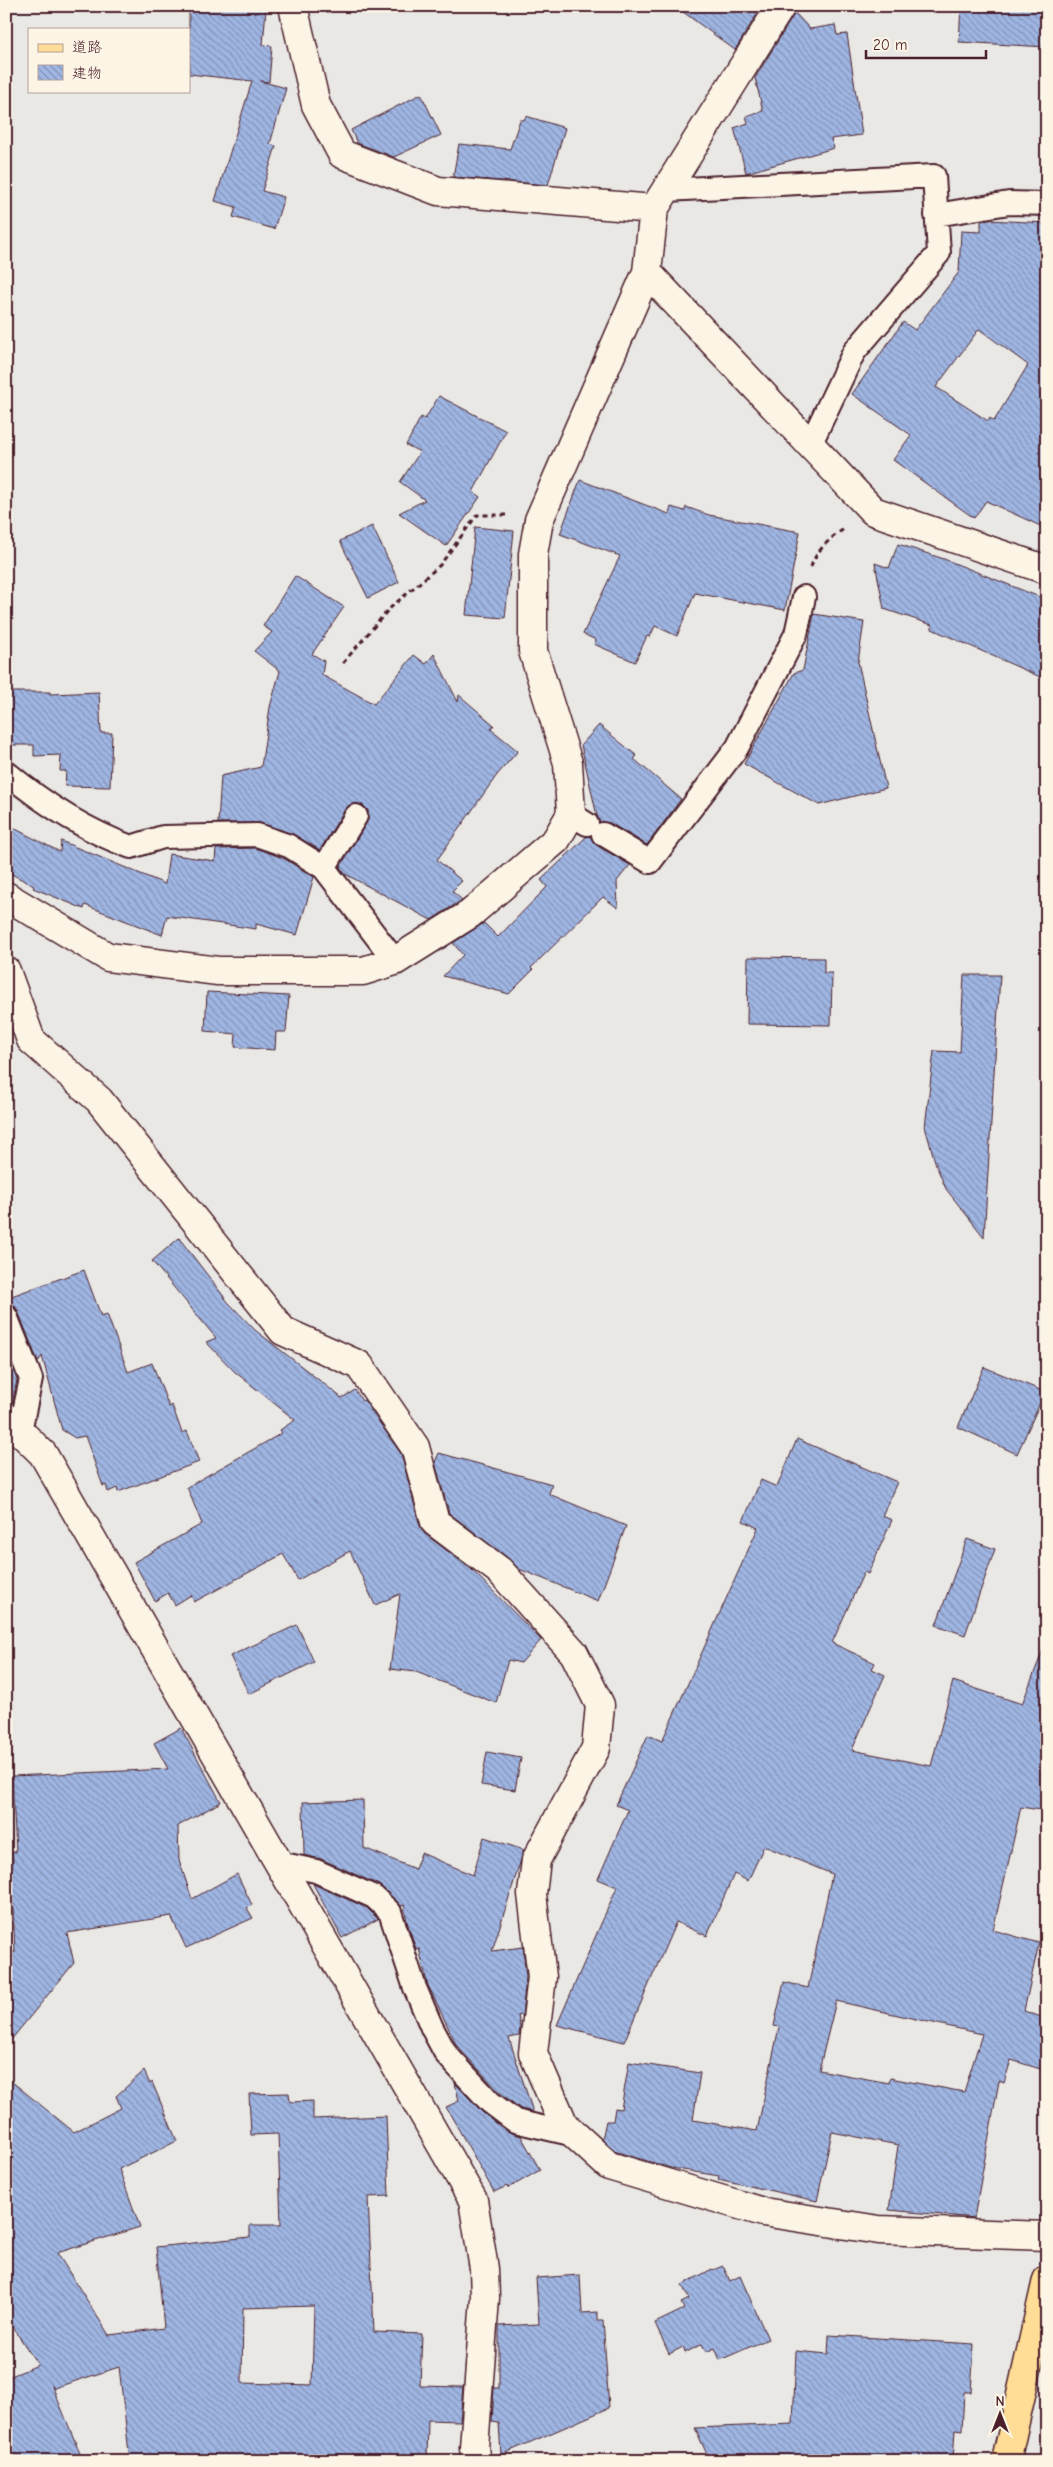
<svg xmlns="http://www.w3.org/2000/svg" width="1053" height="2467" viewBox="0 0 1053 2467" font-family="'Comic Neue','Klee One',sans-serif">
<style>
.building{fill:url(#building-back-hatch);stroke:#4a1f2b;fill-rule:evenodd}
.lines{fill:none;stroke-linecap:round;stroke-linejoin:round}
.lane-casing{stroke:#4a1f2b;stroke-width:26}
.street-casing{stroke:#4a1f2b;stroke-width:31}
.primary-casing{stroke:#4a1f2b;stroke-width:31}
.path{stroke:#4a1f2b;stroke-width:3;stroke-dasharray:5 4;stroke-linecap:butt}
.lane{stroke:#fcf5e5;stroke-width:22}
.street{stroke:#fcf5e5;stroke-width:28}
.primary{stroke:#ffdd96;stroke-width:28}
</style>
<defs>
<pattern id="building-back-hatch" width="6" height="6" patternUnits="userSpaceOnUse" patternTransform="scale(1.25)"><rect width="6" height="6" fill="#9fb6e3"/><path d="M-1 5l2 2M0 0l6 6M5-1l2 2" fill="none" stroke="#8493b8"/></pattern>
</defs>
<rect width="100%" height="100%" fill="#e9e8e5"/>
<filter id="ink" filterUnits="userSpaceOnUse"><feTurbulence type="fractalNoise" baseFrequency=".02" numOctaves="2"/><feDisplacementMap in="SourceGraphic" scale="10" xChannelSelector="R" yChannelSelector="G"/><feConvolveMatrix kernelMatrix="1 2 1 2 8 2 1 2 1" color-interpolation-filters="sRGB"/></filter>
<g filter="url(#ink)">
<path class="building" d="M 223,6 L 266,9 L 263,45 L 272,46 L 269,82 L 260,81 L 286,88 L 270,144 L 276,146 L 262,191 L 284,197 L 274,229 L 233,217 L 236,207 L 215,201 L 252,81 L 189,74 L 189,7 L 223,9 Z
M 675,6 L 762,6 L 735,50 Z
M 961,6 L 1047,6 L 1047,47 L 959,42 Z
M 795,13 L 810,29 L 835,25 L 837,35 L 847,34 L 862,135 L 831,139 L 834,148 L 746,173 L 734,128 L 748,123 L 746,116 L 763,111 L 755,78 Z
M 421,94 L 441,135 L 394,157 L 357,143 L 351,130 Z
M 526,116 L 565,128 L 548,185 L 453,177 L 459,144 L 510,149 L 520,120 L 524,120 Z
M 988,220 L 1047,223 L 1047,529 L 986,501 L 974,518 L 893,460 L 911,435 L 852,394 L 903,322 L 915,330 L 959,272 L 961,231 L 981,232 L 981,221 ZM 979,329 L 1028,365 L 994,421 L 990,418 L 988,421 L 936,387 Z
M 439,396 L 506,431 L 473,492 L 480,497 L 446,546 L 399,513 L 425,500 L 400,482 L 420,452 L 406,445 L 421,417 L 425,419 Z
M 580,480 L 669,514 L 671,507 L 685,511 L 686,507 L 709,515 L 800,532 L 785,610 L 695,593 L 677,636 L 655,626 L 650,637 L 647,636 L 635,662 L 594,644 L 596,640 L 583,634 L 620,556 L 560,534 Z
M 372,526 L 399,582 L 368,598 L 340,541 Z
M 475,527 L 514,531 L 505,618 L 466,615 Z
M 898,544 L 944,559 L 1047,600 L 1047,680 L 932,629 L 932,625 L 884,609 L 875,563 L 889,568 Z
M 295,576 L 344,607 L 312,654 L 324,661 L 322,675 L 374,704 L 414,655 L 426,664 L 434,654 L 458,702 L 459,695 L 494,725 L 491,729 L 518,751 L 497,775 L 437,860 L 462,881 L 452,891 L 462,900 L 431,920 L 345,874 L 340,867 L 367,822 L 368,810 L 362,805 L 356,803 L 345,809 L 320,850 L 293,834 L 261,823 L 218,823 L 221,776 L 261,767 L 270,707 L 280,671 L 254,651 L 272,632 L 263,626 Z
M 814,614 L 864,622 L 858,662 L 886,788 L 819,805 L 744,764 L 794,673 L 803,670 Z
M 6,692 L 50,692 L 50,694 L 99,692 L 101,733 L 112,733 L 110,787 L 65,786 L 66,771 L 60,771 L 61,755 L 34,756 L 34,745 L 8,745 Z
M 599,725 L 637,756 L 634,759 L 681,799 L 647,845 L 610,823 L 600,822 L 597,816 L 581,745 Z
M 6,824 L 60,852 L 61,841 L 165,884 L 169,854 L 215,861 L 216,849 L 255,848 L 283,858 L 314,877 L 297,935 L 256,924 L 256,929 L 167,916 L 162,935 L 85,905 L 84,909 L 33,888 L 34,886 L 6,871 Z
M 590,836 L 596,845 L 630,865 L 617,881 L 618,908 L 603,897 L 531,968 L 533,970 L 509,994 L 443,976 L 463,955 L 453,943 L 484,923 L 498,937 L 547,887 L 541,880 L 586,837 Z
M 748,957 L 824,958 L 824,973 L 832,973 L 831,1025 L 747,1024 Z
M 964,975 L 1000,975 L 984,1237 L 946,1189 L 936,1165 L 925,1127 L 934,1051 L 960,1052 Z
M 207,992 L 289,996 L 286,1032 L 276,1032 L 275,1050 L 235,1047 L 236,1034 L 205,1031 Z
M 179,1238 L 228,1302 L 255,1330 L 342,1398 L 355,1390 L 362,1401 L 364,1400 L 401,1454 L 420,1526 L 425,1534 L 471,1569 L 541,1640 L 521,1663 L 508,1660 L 496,1703 L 416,1672 L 390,1669 L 400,1594 L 375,1605 L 350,1551 L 298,1580 L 283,1554 L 194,1602 L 191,1595 L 175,1605 L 168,1593 L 155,1601 L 134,1562 L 202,1524 L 187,1487 L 282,1433 L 280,1430 L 295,1420 L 235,1372 L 206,1342 L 216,1338 L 152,1261 Z
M 84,1270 L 101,1316 L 107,1314 L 128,1372 L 152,1363 L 169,1407 L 172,1405 L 182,1433 L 187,1431 L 199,1462 L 118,1492 L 117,1488 L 108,1492 L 106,1485 L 103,1486 L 85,1436 L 75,1438 L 62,1430 L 42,1356 L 38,1362 L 18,1311 L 14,1305 L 6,1303 L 6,1298 Z
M 6,1352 L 17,1380 L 12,1404 L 6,1403 Z
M 984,1367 L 1045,1392 L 1017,1454 L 958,1427 Z
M 797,1439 L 897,1482 L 882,1516 L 892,1520 L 868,1574 L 864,1572 L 832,1643 L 875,1663 L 872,1669 L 885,1675 L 852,1750 L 931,1766 L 953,1681 L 1022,1704 L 1045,1645 L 1047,1646 L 1047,1811 L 1021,1807 L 993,1930 L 1039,1943 L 1024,2011 L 1047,2019 L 1047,2071 L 1011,2060 L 1004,2083 L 999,2081 L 974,2218 L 889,2210 L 898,2145 L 832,2132 L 817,2201 L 718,2179 L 719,2176 L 671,2168 L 617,2152 L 602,2139 L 606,2121 L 613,2121 L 615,2108 L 621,2109 L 629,2062 L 700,2073 L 693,2120 L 757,2131 L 779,2027 L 774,2026 L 784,1982 L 808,1988 L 832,1874 L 764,1846 L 748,1881 L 734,1874 L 707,1936 L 676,1922 L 624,2042 L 557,2025 L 617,1887 L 598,1879 L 628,1810 L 616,1805 L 648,1735 L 662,1741 L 758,1528 L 743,1521 L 761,1480 L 777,1487 ZM 836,2001 L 982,2034 L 964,2092 L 890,2078 L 889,2083 L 819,2070 Z
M 439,1453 L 552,1484 L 549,1494 L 626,1526 L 598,1601 L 519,1569 L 509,1559 L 449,1513 L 435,1462 Z
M 967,1539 L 995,1549 L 965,1635 L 936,1625 Z
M 297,1625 L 314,1662 L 249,1694 L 230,1656 Z
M 181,1728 L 221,1802 L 178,1826 L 179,1860 L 192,1899 L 237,1874 L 252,1905 L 247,1908 L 253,1918 L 186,1948 L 171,1916 L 67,1933 L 74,1963 L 6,2046 L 6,1946 L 15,1953 L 11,1863 L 13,1863 L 12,1852 L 16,1852 L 12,1776 L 168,1769 L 154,1743 Z
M 487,1752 L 521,1758 L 515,1790 L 481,1785 Z
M 363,1800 L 364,1848 L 415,1869 L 421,1853 L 473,1875 L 484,1837 L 524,1850 L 492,1951 L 523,1947 L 526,1977 L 522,2016 L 518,2015 L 520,2027 L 519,2036 L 509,2038 L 533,2112 L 521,2109 L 499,2092 L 457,2046 L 427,1983 L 419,1948 L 416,1949 L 407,1922 L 404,1905 L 401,1906 L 379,1885 L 321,1859 L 304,1855 L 303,1802 Z
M 313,1884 L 367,1908 L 378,1919 L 342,1938 Z
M 144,2071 L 150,2084 L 152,2082 L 177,2141 L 119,2169 L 140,2227 L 57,2253 L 109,2335 L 164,2328 L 156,2247 L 250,2237 L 250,2225 L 281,2225 L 278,2134 L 251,2135 L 249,2094 L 289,2093 L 290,2102 L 313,2101 L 313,2119 L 386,2116 L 389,2196 L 368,2197 L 374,2332 L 422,2334 L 420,2386 L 463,2387 L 460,2421 L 428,2420 L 427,2461 L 130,2461 L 119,2367 L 54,2388 L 51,2383 L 83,2461 L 6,2461 L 6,2378 L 38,2365 L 6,2317 L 6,2077 L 74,2132 L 121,2108 L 116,2096 ZM 314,2306 L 312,2385 L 242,2383 L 243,2308 Z
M 455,2083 L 482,2112 L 507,2131 L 521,2136 L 540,2170 L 509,2188 L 507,2186 L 494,2192 L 446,2107 L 459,2101 Z
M 723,2266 L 730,2281 L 740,2276 L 768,2339 L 720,2360 L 715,2348 L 706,2352 L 702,2344 L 685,2353 L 683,2347 L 669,2354 L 655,2323 L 684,2309 L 681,2303 L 689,2299 L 682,2285 L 712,2269 L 713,2270 Z
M 580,2275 L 582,2313 L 598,2312 L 598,2320 L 603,2320 L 609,2408 L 501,2455 L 499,2423 L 492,2422 L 494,2388 L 499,2388 L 499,2326 L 539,2324 L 536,2278 Z
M 829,2335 L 974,2344 L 971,2392 L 964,2392 L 962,2430 L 955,2429 L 953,2461 L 710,2461 L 695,2428 L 793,2424 L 796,2351 L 828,2354 Z"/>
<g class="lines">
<defs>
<path id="lane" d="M 666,190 L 934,176 L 939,253 L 854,352 L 810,445
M 936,215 L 1009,203 L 1047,204
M 6,772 C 44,804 84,830 131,847 L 163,837 L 257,835 L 289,846 L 324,868 L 395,961
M 571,814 L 587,824
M 603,834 L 650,862 L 737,748 L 796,634 L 804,597
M 324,868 L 356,816
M 6,1316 L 31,1379 L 20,1431
M 279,1863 L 316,1871 L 374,1897 L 390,1912 L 415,1988 L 432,2028 L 446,2054 L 490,2102 L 515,2121 L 575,2135"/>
<path id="street" d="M 293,6 L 316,105 L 342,154 L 438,191 L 654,209
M 647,272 L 873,511 L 1047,570
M 6,896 L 108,957 L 218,971 L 363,971 L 395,961 L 470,914 L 556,840 L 571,814 L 568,763 L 533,651 L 533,554 L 539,520 L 647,272 L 654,209 L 781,6
M 6,971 L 31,1040 L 99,1100 L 283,1331 L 359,1365 L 415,1447 L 435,1522 L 500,1571 L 574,1653 L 600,1705 L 596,1748 L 536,1860 L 532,1894 L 542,1977 L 533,2053 L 564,2125 L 609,2166 L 763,2212 L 879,2230 L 1047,2236
M 6,1418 L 43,1454 L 473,2200 L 484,2269 L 485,2298 L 474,2448 L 476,2461"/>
<path id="primary" d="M 1006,2461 L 1047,2280"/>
</defs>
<use href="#lane" class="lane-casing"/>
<use href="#street" class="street-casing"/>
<use href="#primary" class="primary-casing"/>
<path class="path" d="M 811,567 C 815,552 831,537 844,529
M 343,663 L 389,609 L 440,565 L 477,515 L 506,515"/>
<use href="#lane" class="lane"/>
<use href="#street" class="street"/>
<use href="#primary" class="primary"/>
</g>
</g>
<rect width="1053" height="2467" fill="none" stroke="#fcf5e5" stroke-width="25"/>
<rect x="12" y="12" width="1028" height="2442" fill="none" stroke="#4a1f2b" stroke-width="2" filter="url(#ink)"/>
<rect x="28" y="28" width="162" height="65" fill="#fcf5e5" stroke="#b59f9b"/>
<rect x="38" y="44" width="25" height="8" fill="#ffdd96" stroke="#b59f9b"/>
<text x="72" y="52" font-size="15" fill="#4a1f2b">道路</text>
<rect x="38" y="65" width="25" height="15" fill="url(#building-back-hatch)" stroke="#b59f9b"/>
<text x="72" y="78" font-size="15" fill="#4a1f2b">建物</text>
<g transform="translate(1000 2414)" stroke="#fcf5e5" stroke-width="4" paint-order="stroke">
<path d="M0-4L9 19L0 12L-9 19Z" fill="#4a1f2b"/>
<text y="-8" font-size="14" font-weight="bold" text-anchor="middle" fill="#4a1f2b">N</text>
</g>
<path d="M866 50v8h120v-8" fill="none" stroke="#4a1f2b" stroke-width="2.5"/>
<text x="873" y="50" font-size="15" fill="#4a1f2b" stroke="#fcf5e5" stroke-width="4" paint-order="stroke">20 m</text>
</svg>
